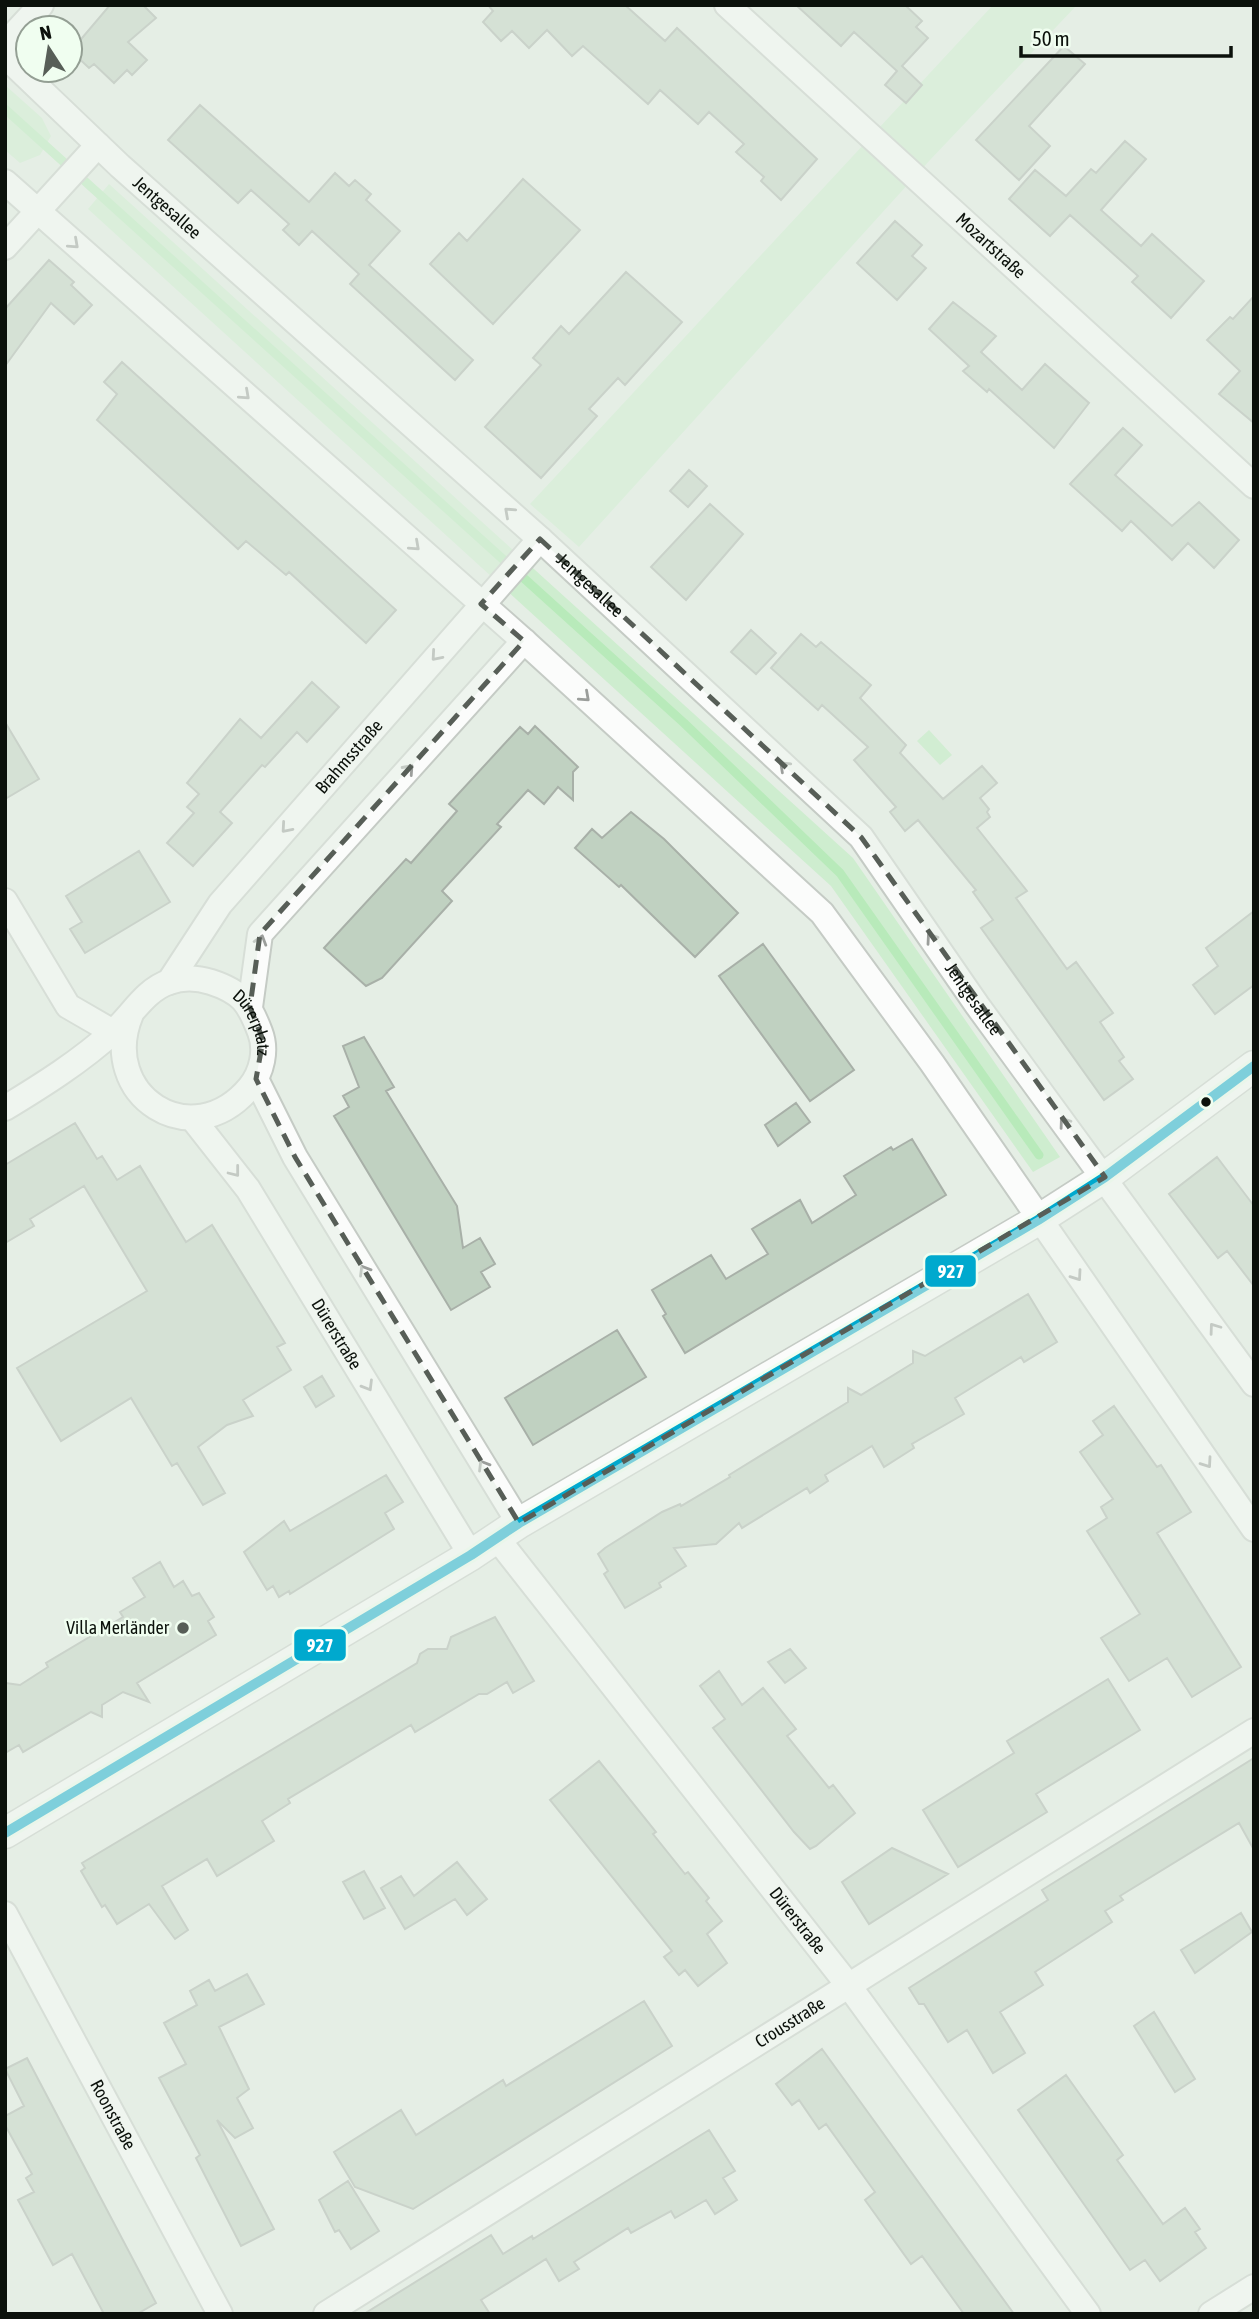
<svg xmlns="http://www.w3.org/2000/svg" width="1259" height="2319" viewBox="0 0 1259 2319" font-family="'Asap Condensed',sans-serif">
<style>
.green{fill:#ceedcf}
.water{fill:#b8eaba}
.lines{fill:none;stroke-linecap:round;stroke-linejoin:round}
.stream{stroke:#b8eaba;stroke-width:9}
.building{fill:#c0d1c1;stroke:#a8b0a8;stroke-width:2}
.minor-casing{stroke:#c5cbc5;stroke-width:28}
.tertiary-casing{stroke:#c5cbc5;stroke-width:33}
.minor{stroke:#fbfcfb;stroke-width:24}
.tertiary{stroke:#fbfcfb;stroke-width:30}
.bus-1-casing{stroke:#f0fef0;stroke-width:16}
.bus-1{stroke:#00a9ce;stroke-width:10}
.oneway{stroke:#9b9e9b}
.marked{fill:none;stroke:#575e57;stroke-width:5;stroke-dasharray:14 9;stroke-linejoin:round}
.bus-dot{fill:#0b110b;stroke:#f0fef0;stroke-width:2.5}
.poi-dot{fill:#575e57;stroke:#f0fef0;stroke-width:2.5}
.labels{text-anchor:middle;stroke-width:5;stroke-linejoin:round;paint-order:stroke}
.street-label{font-size:18px;fill:#0b110b;stroke:#f0fef0}
.poi-label{font-size:18px;fill:#0b110b;stroke:#f0fef0;text-anchor:end}
.line-badge{stroke:#f0fef0;stroke-width:2.5}
.badge-label{font-size:19px;text-anchor:middle;font-weight:bold;fill:#fff}
</style>
<rect width="100%" height="100%" fill="#e5eee5"/>
<path class="green" d="M 993,5 L 1077,5 L 930,160 L 579,547 L 530,504 Z
M 5,85 L 42,118 L 51,136 L 40,155 L 20,163 L 5,150 Z
M 109,184 L 853,858 L 1060,1157 L 1033,1172 L 831,886 L 88,209 Z"/>
<path class="water" d="M 929,730 L 952,755 L 940,765 L 917,741 Z"/>
<g class="lines">
<path class="stream" d="M 5,109 L 684,723 L 840,873 L 1039,1155"/>
</g>
<path class="building" d="M 110,5 L 143,5 L 156,18 L 128,42 L 147,60 L 132,75 L 127,70 L 114,83 L 94,64 L 89,68 L 71,51 Z
M 488,5 L 625,5 L 665,41 L 677,28 L 817,159 L 781,200 L 761,181 L 764,177 L 736,152 L 744,144 L 709,112 L 698,124 L 660,90 L 648,104 L 583,46 L 572,56 L 547,30 L 529,48 L 512,31 L 501,41 L 483,22 L 493,11 Z
M 796,5 L 905,5 L 922,21 L 916,27 L 928,38 L 902,66 L 922,85 L 906,103 L 885,85 L 897,71 L 854,32 L 841,46 Z
M 1064,46 L 1085,64 L 1029,126 L 1050,146 L 1019,180 L 976,140 Z
M 200,105 L 309,202 L 335,173 L 349,186 L 355,180 L 371,194 L 366,200 L 400,231 L 369,265 L 473,360 L 455,380 L 350,284 L 359,274 L 312,231 L 299,245 L 283,230 L 289,224 L 251,190 L 238,203 L 168,140 Z
M 1125,141 L 1146,159 L 1101,210 L 1141,246 L 1152,234 L 1204,281 L 1171,318 L 1132,282 L 1138,276 L 1070,215 L 1050,236 L 1009,199 L 1035,170 L 1066,196 L 1091,169 L 1096,173 Z
M 523,179 L 580,230 L 493,324 L 430,264 L 459,233 L 467,241 Z
M 895,221 L 922,245 L 912,256 L 926,268 L 897,300 L 857,263 Z
M 49,260 L 74,282 L 71,285 L 92,305 L 74,324 L 51,303 L 5,366 L 5,309 Z
M 626,272 L 682,322 L 625,385 L 618,378 L 589,409 L 597,416 L 541,478 L 485,427 L 541,365 L 533,358 L 561,326 L 569,334 Z
M 1254,296 L 1254,423 L 1219,394 L 1240,371 L 1207,340 L 1230,317 L 1233,319 Z
M 953,302 L 996,336 L 981,352 L 1022,390 L 1045,364 L 1089,403 L 1054,448 L 989,389 L 987,392 L 963,371 L 969,366 L 929,329 Z
M 122,362 L 396,610 L 366,643 L 289,572 L 286,575 L 246,541 L 238,549 L 97,420 L 117,394 L 104,382 Z
M 1123,428 L 1142,445 L 1115,475 L 1172,526 L 1199,502 L 1239,540 L 1214,568 L 1188,543 L 1172,560 L 1131,521 L 1122,531 L 1070,484 Z
M 689,470 L 707,486 L 688,507 L 670,491 Z
M 710,504 L 743,534 L 686,600 L 651,567 Z
M 751,630 L 776,653 L 756,674 L 731,652 Z
M 801,634 L 816,647 L 821,642 L 871,685 L 860,698 L 906,745 L 900,753 L 943,799 L 982,766 L 997,783 L 980,798 L 989,809 L 987,812 L 990,817 L 977,828 L 1027,891 L 1016,898 L 1067,969 L 1076,962 L 1113,1013 L 1100,1022 L 1124,1057 L 1119,1061 L 1133,1079 L 1104,1100 L 981,928 L 993,920 L 973,892 L 976,890 L 918,820 L 905,831 L 890,812 L 896,807 L 854,760 L 868,747 L 822,705 L 818,710 L 771,668 Z
M 312,682 L 339,707 L 307,742 L 297,732 L 265,767 L 262,765 L 220,812 L 232,823 L 193,866 L 167,843 L 194,813 L 187,807 L 199,794 L 187,783 L 240,719 L 261,738 Z
M 5,722 L 39,779 L 5,799 Z
M 535,726 L 578,767 L 573,772 L 573,800 L 558,787 L 544,804 L 528,790 L 497,824 L 501,827 L 442,891 L 452,901 L 382,978 L 366,986 L 324,948 L 406,859 L 411,863 L 457,811 L 449,804 L 520,727 L 528,734 Z
M 631,812 L 664,839 L 738,913 L 695,957 L 621,885 L 619,887 L 575,848 L 592,829 L 602,838 Z
M 139,851 L 170,902 L 85,953 L 70,929 L 82,922 L 66,896 Z
M 1254,911 L 1254,985 L 1215,1014 L 1193,985 L 1218,966 L 1206,948 Z
M 763,944 L 854,1070 L 810,1101 L 719,976 Z
M 364,1037 L 394,1087 L 386,1091 L 457,1206 L 463,1248 L 480,1238 L 495,1264 L 481,1272 L 490,1287 L 451,1310 L 334,1116 L 349,1107 L 343,1096 L 359,1087 L 343,1046 Z
M 796,1103 L 810,1122 L 778,1146 L 765,1125 Z
M 75,1123 L 97,1159 L 102,1156 L 117,1180 L 140,1166 L 186,1242 L 212,1225 L 285,1343 L 277,1347 L 291,1370 L 243,1400 L 253,1416 L 227,1425 L 198,1447 L 225,1493 L 203,1505 L 177,1463 L 172,1466 L 131,1398 L 61,1441 L 17,1368 L 147,1291 L 84,1186 L 30,1219 L 34,1226 L 5,1243 L 5,1165 Z
M 912,1139 L 946,1195 L 685,1353 L 663,1316 L 666,1314 L 652,1290 L 711,1255 L 726,1279 L 768,1254 L 752,1229 L 800,1200 L 812,1223 L 856,1195 L 844,1176 L 891,1147 L 893,1150 Z
M 1217,1157 L 1254,1206 L 1254,1286 L 1227,1251 L 1218,1258 L 1169,1194 Z
M 1028,1294 L 1057,1342 L 1024,1362 L 1021,1357 L 955,1398 L 964,1414 L 912,1444 L 914,1448 L 884,1467 L 872,1446 L 825,1475 L 828,1481 L 810,1493 L 807,1488 L 742,1528 L 739,1523 L 716,1544 L 674,1548 L 686,1566 L 659,1583 L 661,1587 L 625,1608 L 604,1574 L 608,1571 L 598,1554 L 605,1548 L 662,1512 L 680,1504 L 681,1506 L 730,1477 L 729,1475 L 848,1402 L 848,1388 L 861,1395 L 913,1363 L 913,1351 L 925,1356 Z
M 617,1330 L 646,1377 L 533,1445 L 505,1398 Z
M 322,1376 L 334,1396 L 316,1407 L 304,1387 Z
M 1114,1406 L 1157,1467 L 1161,1465 L 1191,1512 L 1157,1533 L 1241,1667 L 1192,1697 L 1167,1658 L 1129,1681 L 1101,1638 L 1140,1614 L 1087,1531 L 1107,1518 L 1101,1507 L 1113,1499 L 1080,1452 L 1103,1435 L 1093,1421 Z
M 386,1475 L 403,1502 L 385,1513 L 394,1529 L 290,1594 L 289,1591 L 279,1597 L 273,1586 L 267,1590 L 244,1552 L 284,1521 L 290,1531 Z
M 160,1562 L 174,1587 L 183,1581 L 192,1596 L 199,1593 L 214,1617 L 208,1621 L 216,1635 L 137,1683 L 149,1702 L 123,1692 L 102,1705 L 102,1717 L 91,1712 L 23,1752 L 19,1745 L 5,1753 L 5,1683 L 20,1685 L 48,1667 L 46,1663 L 123,1617 L 120,1612 L 145,1597 L 133,1578 Z
M 495,1617 L 534,1681 L 513,1693 L 507,1682 L 487,1694 L 479,1694 L 415,1732 L 411,1725 L 288,1799 L 290,1803 L 262,1821 L 274,1841 L 217,1876 L 207,1859 L 162,1886 L 188,1930 L 175,1939 L 149,1904 L 117,1924 L 105,1905 L 102,1907 L 81,1871 L 85,1868 L 82,1863 L 417,1663 L 420,1654 L 428,1649 L 447,1649 L 451,1637 Z
M 790,1649 L 806,1668 L 785,1683 L 768,1662 Z
M 719,1671 L 742,1705 L 763,1688 L 796,1729 L 787,1736 L 829,1788 L 833,1785 L 855,1813 L 816,1846 L 810,1849 L 794,1832 L 713,1728 L 725,1719 L 700,1686 Z
M 1108,1679 L 1140,1730 L 1036,1794 L 1047,1812 L 958,1867 L 923,1810 L 1014,1753 L 1007,1741 Z
M 1254,1758 L 1254,1850 L 1239,1823 L 1120,1896 L 1123,1900 L 1105,1911 L 1112,1922 L 1035,1972 L 1043,1985 L 1000,2012 L 1025,2053 L 993,2073 L 967,2030 L 948,2042 L 924,2004 L 919,2004 L 909,1988 L 1048,1900 L 1042,1890 Z
M 599,1761 L 656,1832 L 653,1834 L 685,1874 L 688,1872 L 709,1898 L 706,1901 L 722,1921 L 707,1934 L 727,1963 L 698,1986 L 685,1970 L 679,1975 L 664,1957 L 672,1951 L 550,1800 Z
M 892,1848 L 948,1874 L 869,1924 L 842,1882 Z
M 457,1862 L 487,1899 L 467,1915 L 455,1899 L 405,1929 L 381,1888 L 401,1876 L 414,1896 Z
M 364,1871 L 385,1908 L 364,1919 L 343,1882 Z
M 1241,1913 L 1252,1932 L 1195,1973 L 1181,1950 Z
M 247,1974 L 264,2004 L 219,2027 L 249,2089 L 237,2098 L 253,2128 L 235,2138 L 217,2120 L 274,2229 L 241,2246 L 196,2158 L 200,2155 L 159,2078 L 186,2064 L 164,2023 L 197,2005 L 190,1991 L 209,1980 L 215,1991 Z
M 644,2001 L 672,2046 L 413,2209 L 355,2187 L 334,2152 L 401,2110 L 416,2135 L 503,2080 L 506,2086 Z
M 1154,2012 L 1195,2079 L 1175,2092 L 1134,2026 Z
M 822,2049 L 872,2118 L 1014,2314 L 964,2314 L 922,2256 L 911,2264 L 865,2200 L 875,2192 L 826,2124 L 819,2129 L 799,2100 L 792,2105 L 776,2084 Z
M 27,2058 L 156,2303 L 137,2314 L 104,2314 L 72,2254 L 53,2265 L 18,2200 L 34,2192 L 26,2178 L 32,2174 L 5,2125 L 5,2116 L 24,2106 L 5,2069 Z
M 1066,2075 L 1123,2155 L 1117,2160 L 1163,2224 L 1185,2208 L 1200,2229 L 1195,2232 L 1206,2248 L 1160,2281 L 1145,2260 L 1130,2270 L 1018,2110 Z
M 709,2130 L 735,2171 L 723,2178 L 737,2200 L 715,2214 L 706,2200 L 675,2218 L 671,2211 L 631,2233 L 628,2228 L 574,2262 L 579,2269 L 559,2281 L 546,2259 L 481,2300 L 490,2314 L 364,2314 L 491,2235 L 503,2254 L 532,2236 L 533,2239 Z
M 348,2181 L 379,2231 L 351,2249 L 339,2230 L 335,2232 L 319,2200 Z"/>
<g class="lines">
<defs>
<g id="minor">
<path id="s1" d="M 727,5 L 1254,486"/>
<path d="M 5,44 L 41,5"/>
<path id="s2" d="M 5,56 L 120,166 L 540,539 L 861,837 L 977,1005 L 1254,1384"/>
<path d="M 5,182 L 524,641 L 822,913 L 932,1063 L 1254,1529"/>
<path d="M 5,247 L 98,145"/>
<path d="M 5,901 L 68,1006 L 113,1032"/>
<path id="s3" d="M 169,982 L 220,904 L 540,539"/>
<path d="M 250,1007 L 260,934 L 524,641"/>
<path d="M 256,1079 L 295,1157 L 519,1523"/>
<path id="s4" d="M 5,1108 C 43,1085 81,1061 114,1031 C 132,1015 145,990 169,982 C 183,977 198,978 211,982 C 242,992 249,1003 260,1032 C 267,1050 262,1072 250,1087 C 192,1157 97,1095 131,1014"/>
<path id="s5" d="M 193,1119 L 248,1189 L 471,1555"/>
<path id="s6" d="M 496,1537 L 849,1986 L 1088,2314"/>
<path id="s7" d="M 5,1914 L 220,2314"/>
<path id="s8" d="M 326,2314 L 1254,1731"/>
<path d="M 1211,2314 L 1254,2287"/>
</g>
<path id="tertiary" d="M 5,1833 L 471,1555 L 519,1523 L 1038,1220 L 1105,1177 L 1254,1066"/>
</defs>
<use href="#minor" class="minor-casing"/>
<use href="#tertiary" class="tertiary-casing"/>
<use href="#minor" class="minor"/>
<use href="#tertiary" class="tertiary"/>
<defs>
<path id="bus-1" d="M 5,1833 L 471,1555 L 519,1523 L 1038,1220 L 1105,1177 L 1254,1066"/>
</defs>
<use href="#bus-1" class="bus-1-casing"/>
<use href="#bus-1" class="bus-1"/>
</g>
<defs><path id="oneway-chevron" d="M-2-3.5L2.5 0L-2 3.5" fill="none" stroke-width="1.6" stroke-linecap="round" stroke-linejoin="round" transform="scale(1.75)"/></defs>
<g class="oneway">
<use href="#oneway-chevron" transform="translate(74 244) rotate(42)"/>
<use href="#oneway-chevron" transform="translate(245 395) rotate(42)"/>
<use href="#oneway-chevron" transform="translate(509 512) rotate(-138)"/>
<use href="#oneway-chevron" transform="translate(415 546) rotate(42)"/>
<use href="#oneway-chevron" transform="translate(436 656) rotate(131)"/>
<use href="#oneway-chevron" transform="translate(585 697) rotate(42)"/>
<use href="#oneway-chevron" transform="translate(784 766) rotate(-137)"/>
<use href="#oneway-chevron" transform="translate(409 769) rotate(-48)"/>
<use href="#oneway-chevron" transform="translate(286 828) rotate(131)"/>
<use href="#oneway-chevron" transform="translate(931 938) rotate(-125)"/>
<use href="#oneway-chevron" transform="translate(261 940) rotate(-73)"/>
<use href="#oneway-chevron" transform="translate(1064 1122) rotate(-126)"/>
<use href="#oneway-chevron" transform="translate(235 1172) rotate(52)"/>
<use href="#oneway-chevron" transform="translate(364 1270) rotate(-121)"/>
<use href="#oneway-chevron" transform="translate(1077 1276) rotate(55)"/>
<use href="#oneway-chevron" transform="translate(1214 1328) rotate(-126)"/>
<use href="#oneway-chevron" transform="translate(368 1386) rotate(59)"/>
<use href="#oneway-chevron" transform="translate(1207 1463) rotate(55)"/>
<use href="#oneway-chevron" transform="translate(483 1465) rotate(-121)"/>
</g>
<path d="M0 0H1259V2319H0ZM 540,539 L 861,837 L 1105,1177 L 519,1523 L 295,1157 L 256,1079 L 263,1040 L 250,1007 L 260,934 L 524,641 L 481,604 Z" fill="#e5eee5" fill-opacity=".55" fill-rule="evenodd"/>
<path class="marked" d="M 540,539 L 861,837 L 1105,1177 L 519,1523 L 295,1157 L 256,1079 L 263,1040 L 250,1007 L 260,934 L 524,641 L 481,604 Z"/>
<circle class="bus-dot" cx="1206" cy="1102" r="6"/>
<circle class="poi-dot" cx="183" cy="1628" r="7"/>
<g class="labels">
<g class="street-label">
<text dy="6" stroke="none"><textPath href="#s2" startOffset="222">Jentgesallee</textPath></text>
<text dy="6" stroke="none"><textPath href="#s1" startOffset="357">Mozartstraße</textPath></text>
<text dy="6" stroke="none"><textPath href="#s2" startOffset="789">Jentgesallee</textPath></text>
<text dy="6" stroke="none"><textPath href="#s3" startOffset="289">Brahmsstraße</textPath></text>
<text dy="6" stroke="none"><textPath href="#s2" startOffset="1356">Jentgesallee</textPath></text>
<text dy="6" stroke="none"><textPath href="#s4" startOffset="313">Dürerplatz</textPath></text>
<text dy="6" stroke="none"><textPath href="#s5" startOffset="259">Dürerstraße</textPath></text>
<text dy="6" stroke="none"><textPath href="#s6" startOffset="488">Dürerstraße</textPath></text>
<text dy="6" stroke="none"><textPath href="#s8" startOffset="548">Crousstraße</textPath></text>
<text dy="6" stroke="none"><textPath href="#s7" startOffset="228">Roonstraße</textPath></text>
</g>
<g class="poi-label">
<text x="169" y="1634">Villa Merländer</text>
</g>
</g>
<g class="line-badge">
<rect x="924" y="1254" width="53" height="34" rx="7" fill="#00a9ce"/>
<rect x="293" y="1628" width="54" height="34" rx="7" fill="#00a9ce"/>
</g>
<g class="badge-label">
<text x="951" y="1278">927</text>
<text x="320" y="1652">927</text>
</g>
<rect width="1259" height="2319" fill="none" stroke="#0b110b" stroke-width="14"/>
<g transform="translate(49 49) rotate(348)"><circle r="33" fill="#f0fef0" stroke="#949f94" stroke-width="2"/>
<path d="M0-5L12 26L0 18L-12 26Z" fill="#575e57"/>
<text y="-10" font-size="19" font-weight="bold" text-anchor="middle" fill="#0b110b">N</text>
</g>
<path d="M1021 46v10h210v-10" fill="none" stroke="#0b110b" stroke-width="3.5"/>
<text x="1032" y="46" font-size="21" fill="#0b110b" stroke="#f0fef0" stroke-width="5" paint-order="stroke">50 m</text>
</svg>
